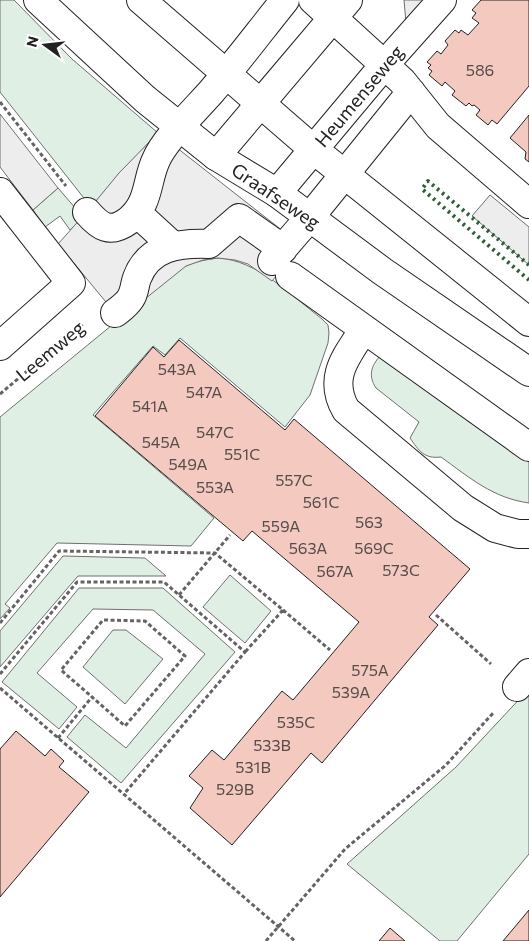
<svg xmlns="http://www.w3.org/2000/svg" width="529" height="941" viewBox="0 0 529 941" font-family="Commissioner,sans-serif">
<style>
.green{fill:#e0efe3;stroke:#6f6f6f}
.parking{fill:#ededed;stroke:#6f6f6f}
.building{fill:#f3c9c0;stroke:#222}
.lines{fill:none;stroke-linecap:round;stroke-linejoin:round}
.minor-casing{stroke:#222;stroke-width:30}
.major-casing{stroke:#222;stroke-width:30}
.path{stroke:#646464;stroke-width:3;stroke-dasharray:4 2.5;stroke-linecap:butt}
.minor{stroke:#fff;stroke-width:28}
.major{stroke:#fff;stroke-width:28}
.hedge{stroke:#2f5e38;stroke-width:4;stroke-dasharray:2.5 4;stroke-linecap:butt}
.labels{text-anchor:middle;stroke-width:4;stroke-linejoin:round;paint-order:stroke}
.number-label{font-size:16px;fill:#564c4a}
.street-label{font-size:19px;fill:#222;stroke:#fff}
</style>
<rect width="100%" height="100%" fill="#fff"/>
<path class="green" d="M 0,0 L 14,0 L 72,59 L 158,133 L 120,173 L 91,207 L 0,92 Z
M 58,188 L 83,217 L 70,230 L 60,216 L 45,227 L 33,210 Z
M 218,258 C 257,260 292,296 322,319 L 328,325 L 329,333 L 328,343 L 310,395 L 285,427 L 180,338 L 165,355 L 153,346 L 93,415 L 214,518 L 191,546 L 57,543 L 5,604 L 10,608 L 0,619 L 0,417 L 179,270 C 191,262 204,260 218,258 Z
M 380,356 L 529,462 L 529,503 C 493,498 470,478 441,457 C 424,459 419,451 410,438 L 419,422 L 376,388 C 368,376 371,366 380,356 Z
M 63,556 L 145,558 L 166,576 L 78,576 L 0,667 L 0,631 Z
M 230,575 L 271,611 L 245,643 L 203,607 Z
M 79,588 L 163,588 L 235,652 L 121,783 L 67,737 L 85,715 L 126,748 L 205,654 L 153,610 L 93,609 L 37,673 L 77,707 L 59,729 L 2,682 Z
M 113,630 L 126,630 L 163,659 L 125,704 L 83,667 Z
M 526,692 L 529,692 L 529,854 L 457,941 L 440,941 L 347,864 L 456,767 Z"/>
<path class="parking" d="M 404,0 L 426,0 L 406,23 Z
M 0,114 L 58,188 L 33,210 L 0,167 Z
M 158,133 L 302,246 L 272,281 L 248,264 L 235,260 L 218,258 L 203,260 L 186,266 L 120,319 L 58,244 L 91,207 L 119,173 Z
M 490,195 L 529,227 L 529,265 L 472,216 Z"/>
<path class="building" d="M 481,0 L 529,0 L 529,86 L 497,124 L 492,120 L 488,125 L 476,115 L 480,110 L 474,105 L 472,106 L 469,103 L 466,106 L 452,95 L 455,91 L 445,82 L 442,86 L 429,75 L 432,71 L 428,68 L 431,65 L 427,62 L 437,51 L 441,54 L 448,45 L 445,41 L 455,30 L 459,33 L 461,30 L 468,35 L 479,23 L 472,18 L 476,13 L 472,10 Z
M 529,115 L 529,162 L 525,159 L 526,152 L 510,138 Z
M 179,340 L 285,430 L 294,419 L 470,569 L 429,617 L 438,625 L 322,763 L 311,753 L 232,845 L 190,808 L 203,788 L 189,776 L 212,750 L 224,760 L 282,691 L 293,700 L 359,622 L 252,531 L 243,541 L 95,416 L 153,347 L 164,357 Z
M 16,731 L 45,756 L 51,749 L 64,761 L 59,767 L 89,792 L 0,897 L 0,749 Z
M 529,910 L 529,941 L 503,941 Z
M 390,928 L 405,941 L 379,941 Z"/>
<g class="lines">
<defs>
<path id="minor" d="M 313,0 L 402,81 L 438,126 L 529,204
M 216,156 L 348,0
M 0,192 L 71,283 L 0,346
M 277,193 L 385,64 L 442,0
M 87,212 C 100,227 110,234 128,221 C 150,204 146,181 156,160 C 164,140 196,109 211,92 C 237,62 260,31 285,0
M 137,213 L 173,246
M 272,261 L 310,217 L 411,92
M 290,276 L 529,447
M 115,313 C 122,308 131,301 133,293 C 135,288 135,283 137,278 C 149,246 179,243 209,244 L 239,218 L 283,249
M 364,329 C 347,356 327,377 346,410 L 463,508 L 495,528 L 518,534 L 529,534
M 517,687 L 529,673"/>
<path id="major" d="M 38,0 L 145,99 L 216,156 L 277,193 L 382,271 L 529,372
M 141,0 L 313,149 L 529,322"/>
</defs>
<use href="#minor" class="minor-casing"/>
<use href="#major" class="major-casing"/>
<path class="path" d="M 0,102 L 66,186
M 0,394 L 84,323
M 179,595 L 230,535
M 283,610 L 330,650
M 436,615 L 491,664
M 0,623 L 59,551 L 215,553 L 283,610 L 245,652
M 0,674 L 77,582 L 164,582 L 245,652 L 124,794
M 0,688 L 295,941
M 58,738 L 92,697 L 125,726 L 185,656 L 145,621 L 103,620 L 61,670 L 92,697
M 266,941 L 345,849 L 446,765 L 494,712"/>
<use href="#minor" class="minor"/>
<use href="#major" class="major"/>
<path class="hedge" d="M 529,265 L 428,181 L 422,189 L 529,280"/>
</g>
<g class="labels">
<g class="number-label">
<text x="480" y="76">586</text>
<text x="177" y="375">543A</text>
<text x="204" y="398">547A</text>
<text x="150" y="412">541A</text>
<text x="215" y="438">547C</text>
<text x="161" y="448">545A</text>
<text x="242" y="460">551C</text>
<text x="188" y="470">549A</text>
<text x="294" y="486">557C</text>
<text x="215" y="493">553A</text>
<text x="321" y="508">561C</text>
<text x="369" y="528">563</text>
<text x="281" y="532">559A</text>
<text x="308" y="554">563A</text>
<text x="374" y="554">569C</text>
<text x="401" y="576">573C</text>
<text x="335" y="577">567A</text>
<text x="370" y="676">575A</text>
<text x="351" y="698">539A</text>
<text x="296" y="728">535C</text>
<text x="272" y="751">533B</text>
<text x="253" y="773">531B</text>
<text x="235" y="795">529B</text>
</g>
<g class="street-label">
<text transform="translate(359 96) rotate(-50)" y="7">Heumenseweg</text>
<text transform="translate(276 196) rotate(34)" y="7">Graafseweg</text>
<text transform="translate(50 351) rotate(-40)" y="7">Leemweg</text>
</g>
</g>
<g transform="translate(45 45) rotate(285)" stroke="#ffffff" stroke-width="4" paint-order="stroke">
<path d="M0-4L9 19L0 12L-9 19Z" fill="#222222"/>
<text y="-8" font-size="14" font-weight="bold" text-anchor="middle" fill="#222222">N</text>
</g>
</svg>
